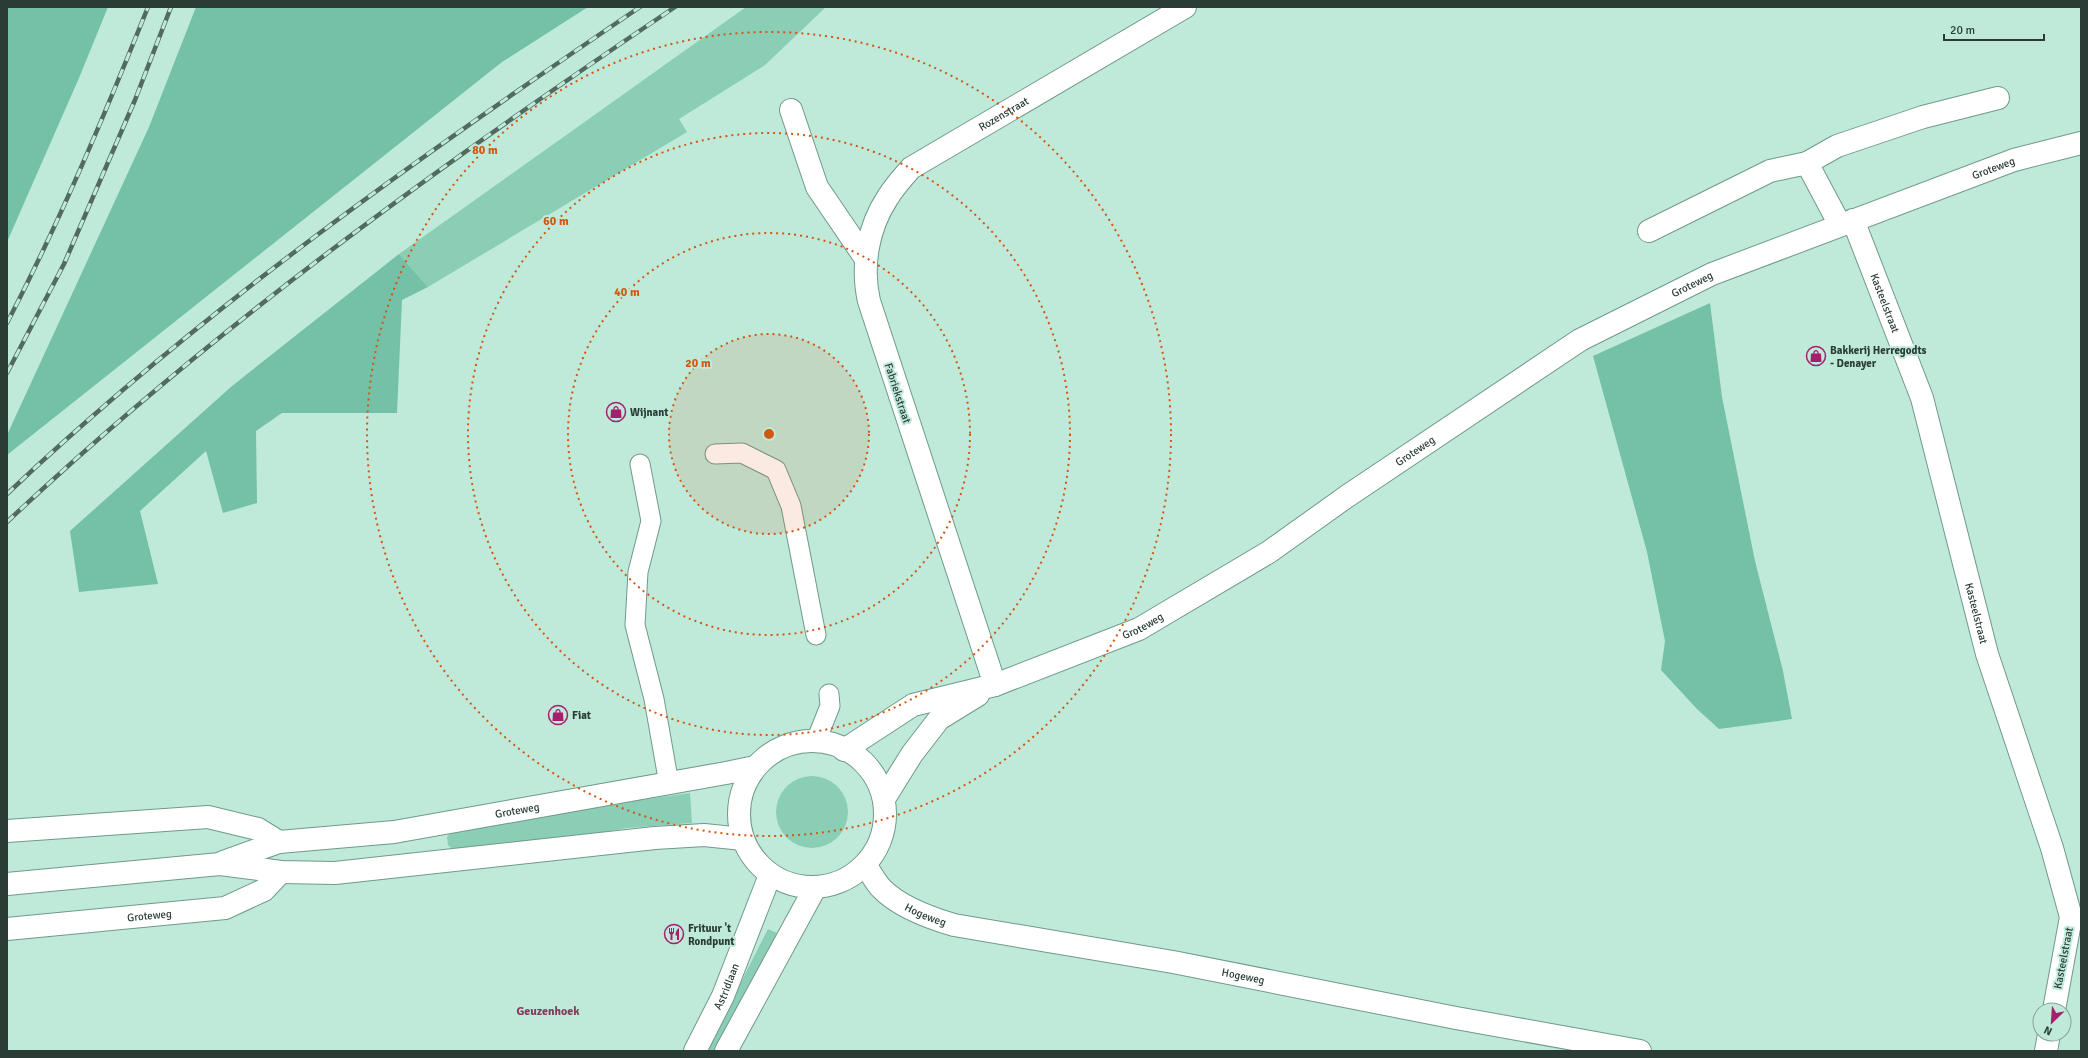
<svg xmlns="http://www.w3.org/2000/svg" width="2088" height="1058" viewBox="0 0 2088 1058" font-family="Signika,sans-serif">
<style>
.green{fill:#8aceb6}
.forest{fill:#74c1a7}
.lines{fill:none;stroke-linecap:round;stroke-linejoin:round}
.service-casing{stroke:#70998a;stroke-width:21}
.minor-casing{stroke:#70998a;stroke-width:24}
.tertiary-casing{stroke:#70998a;stroke-width:24}
.secondary-casing{stroke:#70998a;stroke-width:24}
.primary-casing{stroke:#70998a;stroke-width:24}
.service{stroke:#fff;stroke-width:19}
.minor{stroke:#fff;stroke-width:22}
.tertiary{stroke:#fff;stroke-width:22}
.secondary{stroke:#fff;stroke-width:22}
.primary{stroke:#fff;stroke-width:22}
.rail-casing{stroke:#526a61;stroke-width:4.5}
.rail{stroke:#bfeada;stroke-width:3;stroke-dasharray:9;stroke-linecap:butt}
.ring{fill:none;stroke:#d55610;stroke-width:2;stroke-dasharray:2 4}
.labels{text-anchor:middle;stroke-width:4;stroke-linejoin:round;paint-order:stroke}
.street-label{font-size:11px;fill:#2b3c36;stroke:#bfeada}
.poi-label{font-size:11px;font-weight:bold;fill:#2b3c36;stroke:#bfeada;text-anchor:start}
.neighbourhood-label{font-size:12px;font-weight:bold;fill:#803d5f;stroke:#bfeada}
.centre{fill:#d55610;stroke:#bfeada;stroke-width:2}
.ring-label{font-size:12px;text-anchor:middle;font-weight:bold;fill:#d55610;stroke:#bfeada;stroke-width:4;stroke-linejoin:round;paint-order:stroke}
</style>
<rect width="100%" height="100%" fill="#bfeada"/>
<path class="green" d="M 746,7 L 826,7 L 765,65 L 679,119 L 687,132 L 428,287 L 399,254 Z
M776 812a36 36 0 1 1 72 0a36 36 0 1 1-72 0Z
M 690,793 L 692,823 L 627,828 L 577,837 L 453,850 L 448,845 L 447,837 L 452,831 L 631,801 Z
M 768,929 L 777,933 L 719,1051 L 706,1051 Z"/>
<path class="forest" d="M 7,7 L 108,7 L 79,78 L 7,242 Z
M 196,7 L 588,7 L 502,62 L 7,455 L 7,435 L 149,127 Z
M 399,254 L 428,287 L 402,300 L 397,413 L 282,413 L 256,431 L 257,503 L 223,513 L 206,451 L 140,511 L 158,584 L 79,592 L 70,531 L 232,386 Z
M 1710,303 L 1722,397 L 1755,561 L 1783,671 L 1792,719 L 1719,729 L 1697,709 L 1661,670 L 1665,641 L 1647,552 L 1593,356 Z"/>
<g class="lines">
<defs>
<path id="service" d="M 715,454 L 742,453 L 776,470 L 791,506 L 816,635
M 640,464 L 651,521 L 638,572 L 635,625 L 654,699 L 669,784
M 816,741 L 830,706 L 829,694"/>
<g id="minor">
<path d="M 791,110 L 817,187 L 866,259"/>
<path d="M 1807,163 L 1837,146 L 1923,117 L 1998,98"/>
<path id="s1" d="M 1853,220 L 1922,398 L 1987,654 L 2052,848 L 2071,917 L 2054,1010"/>
<path d="M 1649,231 L 1770,171 L 1807,163 L 1840,225"/>
<path id="s2" d="M 995,685 L 869,301 C 861,266 868,227 888,197 C 894,187 903,177 911,168 L 1185,7"/>
<path d="M 7,831 L 208,817 L 258,829 L 279,842"/>
<path id="s3" d="M 7,929 L 225,908 L 264,890 L 281,872"/>
<path d="M 2046,1051 L 2049,1034"/>
</g>
<g id="tertiary">
<path id="s4" d="M 866,866 C 871,873 875,882 882,889 C 900,907 930,918 954,925 L 1173,962 L 1456,1018 L 1640,1051"/>
</g>
<g id="secondary">
<path id="s5" d="M 223,862 L 279,842 L 394,832 L 726,773 L 755,767"/>
<path d="M 7,884 L 220,864 L 281,872 L 335,873 L 655,838 L 704,835 L 743,839"/>
</g>
<g id="primary">
<circle cx="812" cy="814" r="73"/>
<path id="s6" d="M 844,750 L 913,705 L 995,685 L 1139,629 L 1269,552 L 1346,497 L 1580,340 L 1712,274 L 2014,160 L 2081,143"/>
<path d="M 884,799 L 912,754 L 939,719 L 978,695"/>
<path id="s7" d="M 695,1051 L 723,996 L 770,875"/>
<path d="M 726,1051 L 815,888"/>
</g>
</defs>
<use href="#service" class="service-casing"/>
<use href="#minor" class="minor-casing"/>
<use href="#tertiary" class="tertiary-casing"/>
<use href="#secondary" class="secondary-casing"/>
<use href="#primary" class="primary-casing"/>
<use href="#service" class="service"/>
<use href="#minor" class="minor"/>
<use href="#tertiary" class="tertiary"/>
<use href="#secondary" class="secondary"/>
<use href="#primary" class="primary"/>
<defs>
<path id="rail" d="M 7,323 C 60,221 105,114 148,7
M 7,373 L 64,264 L 135,100 L 171,7
M 7,494 C 200,311 420,156 640,7
M 7,522 C 212,329 441,164 675,7"/>
</defs>
<use href="#rail" class="rail-casing"/>
<use href="#rail" class="rail"/>
</g>
<circle cx="769" cy="434" r="100" fill="#d55610" fill-opacity=".12"/>
<g class="ring">
<circle cx="769" cy="434" r="100"/>
<circle cx="769" cy="434" r="201"/>
<circle cx="769" cy="434" r="301"/>
<circle cx="769" cy="434" r="402"/>
</g>
<defs>
<symbol id="shop-ring" viewBox="-11 -11 22 22"><circle r="9.5" fill="#bfeada" stroke="#a4206d" stroke-width="1.5"/><path d="M-5-2.5h2.3a2.7 3.5 0 0 1 5.4 0H5L5.5 6h-11ZM-1.5-2.5h3a1.5 2.3 0 0 0-3 0Z" fill="#a4206d"/></symbol>
<symbol id="restaurant-ring" viewBox="-11 -11 22 22"><circle r="9.5" fill="#bfeada" stroke="#a4206d" stroke-width="1.5"/><path d="M-5-6h1v4h1v-4h1v4h1v-4h1v5L-1.5 .5V6h-2V.5L-5-1ZM5-6V6H3V1.5H1.5Q1.5-4 5-6Z" fill="#a4206d"/></symbol>
</defs>
<g fill-rule="evenodd">
<use href="#shop-ring" x="1805" y="345" width="22" height="22"/>
<use href="#shop-ring" x="605" y="401" width="22" height="22"/>
<use href="#shop-ring" x="547" y="704" width="22" height="22"/>
<use href="#restaurant-ring" x="663" y="923" width="22" height="22"/>
</g>
<g class="labels">
<g class="street-label">
<text dy="4" stroke="none"><textPath href="#s2" startOffset="657">Rozenstraat</textPath></text>
<text dy="4" stroke="none"><textPath href="#s6" startOffset="1297">Groteweg</textPath></text>
<text dy="4" stroke="none"><textPath href="#s6" startOffset="974">Groteweg</textPath></text>
<text dy="4" stroke="none"><textPath href="#s1" startOffset="89">Kasteelstraat</textPath></text>
<text transform="translate(898 393) rotate(72)" y="4">Fabriekstraat</text>
<text dy="4" stroke="none"><textPath href="#s6" startOffset="650">Groteweg</textPath></text>
<text dy="4" stroke="none"><textPath href="#s1" startOffset="413">Kasteelstraat</textPath></text>
<text dy="4" stroke="none"><textPath href="#s6" startOffset="326">Groteweg</textPath></text>
<text dy="4" stroke="none"><textPath href="#s5" startOffset="300">Groteweg</textPath></text>
<text dy="4" stroke="none"><textPath href="#s4" startOffset="79">Hogeweg</textPath></text>
<text dy="4" stroke="none"><textPath href="#s3" startOffset="143">Groteweg</textPath></text>
<text transform="translate(2063 958) rotate(-79)" y="4">Kasteelstraat</text>
<text dy="4" stroke="none"><textPath href="#s4" startOffset="403">Hogeweg</textPath></text>
<text dy="4" stroke="none"><textPath href="#s7" startOffset="72">Astridlaan</textPath></text>
</g>
<g class="poi-label">
<text x="1830" y="354">Bakkerij Herregodts<tspan x="1830" dy="13">- Denayer</tspan></text>
<text x="630" y="416">Wijnant</text>
<text x="572" y="719">Fiat</text>
<text x="688" y="932">Frituur 't<tspan x="688" dy="13">Rondpunt</tspan></text>
</g>
<g class="neighbourhood-label">
<text x="548" y="1015">Geuzenhoek</text>
</g>
</g>
<circle cx="769" cy="434" r="6" class="centre"/>
<g class="ring-label">
<text x="485" y="154">80 m</text>
<text x="556" y="225">60 m</text>
<text x="627" y="296">40 m</text>
<text x="698" y="367">20 m</text>
</g>
<rect width="2088" height="1058" fill="none" stroke="#2b3c36" stroke-width="16"/>
<g transform="translate(2052 1022) rotate(205)"><circle r="19" fill="#bfeada" stroke="#84a498"/>
<path d="M0-3L7 15L0 10L-7 15Z" fill="#a4206d"/>
<text y="-6" font-size="11" font-weight="bold" text-anchor="middle" fill="#2b3c36">N</text>
</g>
<path d="M1944 34v6h100v-6" fill="none" stroke="#2b3c36" stroke-width="2"/>
<text x="1950" y="34" font-size="12" fill="#2b3c36" stroke="#bfeada" stroke-width="3" paint-order="stroke">20 m</text>
</svg>
